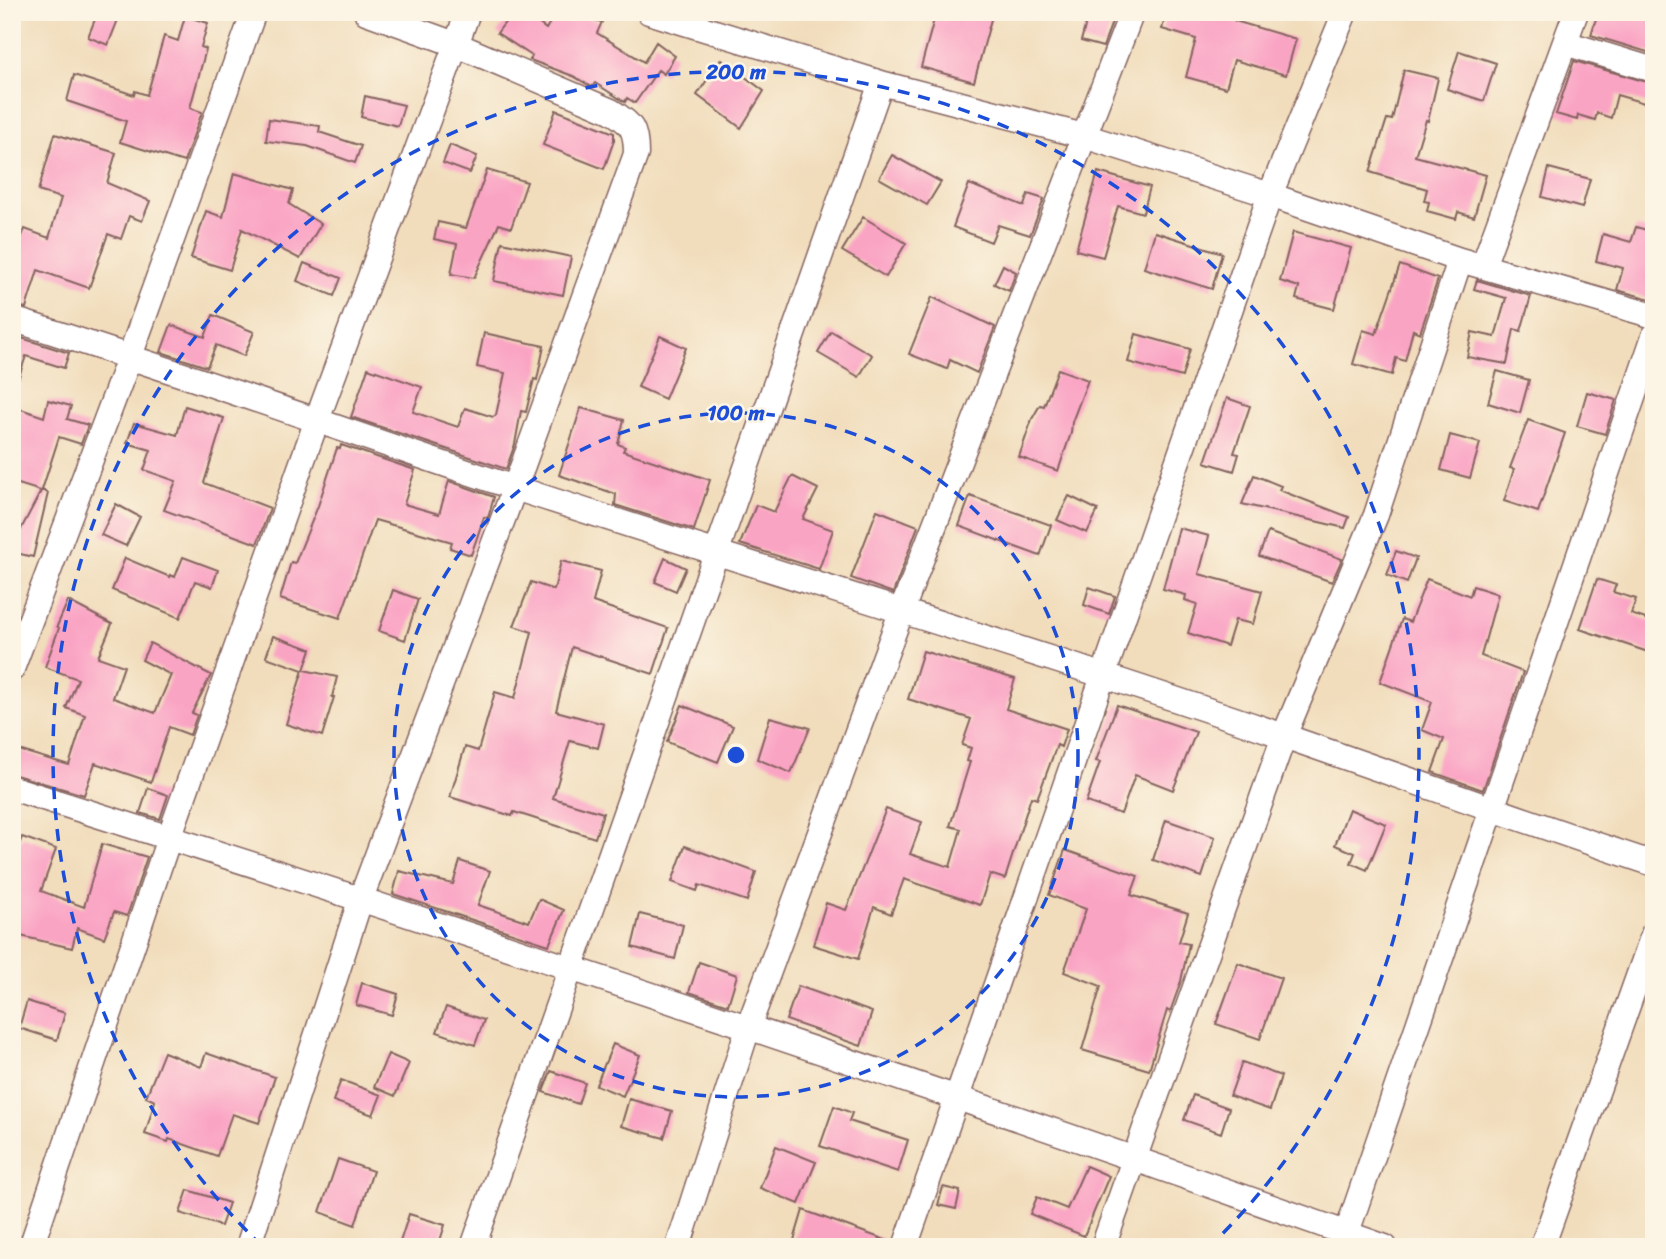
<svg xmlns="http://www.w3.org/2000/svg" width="1666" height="1259" viewBox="0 0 1666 1259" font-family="Sriracha,sans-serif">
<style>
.building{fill:#faa4c4}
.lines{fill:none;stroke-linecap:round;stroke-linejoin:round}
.minor-casing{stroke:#84625e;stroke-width:27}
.minor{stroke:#fff;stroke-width:24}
.ring{fill:none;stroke:#1d4ed8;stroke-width:3.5;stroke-dasharray:12 9}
.centre{fill:#1d4ed8;stroke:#fcf5e5;stroke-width:3.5}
.ring-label{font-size:21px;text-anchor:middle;font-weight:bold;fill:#1d4ed8;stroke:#fcf5e5;stroke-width:5;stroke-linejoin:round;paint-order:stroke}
</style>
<rect width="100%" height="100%" fill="#fcf5e5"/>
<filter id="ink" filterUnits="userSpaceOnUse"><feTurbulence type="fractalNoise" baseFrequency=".0143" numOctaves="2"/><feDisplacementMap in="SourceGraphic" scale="14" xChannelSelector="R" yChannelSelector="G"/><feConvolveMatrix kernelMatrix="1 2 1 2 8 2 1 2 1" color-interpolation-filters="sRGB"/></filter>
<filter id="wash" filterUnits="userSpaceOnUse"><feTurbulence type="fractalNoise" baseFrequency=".00686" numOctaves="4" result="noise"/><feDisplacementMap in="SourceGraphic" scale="28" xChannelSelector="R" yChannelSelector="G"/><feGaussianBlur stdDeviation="1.57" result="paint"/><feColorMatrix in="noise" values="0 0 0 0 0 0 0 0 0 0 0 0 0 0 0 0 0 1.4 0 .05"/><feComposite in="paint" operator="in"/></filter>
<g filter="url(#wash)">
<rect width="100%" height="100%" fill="#f1ddbc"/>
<g id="blocks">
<path class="building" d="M 98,12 L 121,12 L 108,45 L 88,37 Z
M 513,12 L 524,12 L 546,29 L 556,12 L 565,12 L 602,22 L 597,33 L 644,62 L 656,42 L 675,56 L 664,74 L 658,70 L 635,103 L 627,98 L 625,102 L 595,83 L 592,87 L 573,76 L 530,60 L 532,56 L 497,33 Z
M 936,12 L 993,12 L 974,82 L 921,67 Z
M 1089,12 L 1113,19 L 1103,47 L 1081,41 Z
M 1167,12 L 1238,12 L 1235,21 L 1296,39 L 1286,75 L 1234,60 L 1226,88 L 1186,77 L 1196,39 L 1162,29 Z
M 1598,12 L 1654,12 L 1654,54 L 1591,35 Z
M 185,16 L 208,23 L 201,47 L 206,49 L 190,108 L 202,112 L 184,162 L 120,142 L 126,121 L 67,101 L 74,75 L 134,95 L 135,91 L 147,95 L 164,36 L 178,41 Z
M 1459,51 L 1496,63 L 1484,101 L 1447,89 Z
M 721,59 L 764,91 L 741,128 L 697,95 Z
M 1574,61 L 1654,84 L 1651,105 L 1617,95 L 1611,118 L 1597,113 L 1595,120 L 1578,115 L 1577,120 L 1556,114 Z
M 1404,70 L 1438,78 L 1428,121 L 1426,120 L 1415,156 L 1486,175 L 1474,217 L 1458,212 L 1456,219 L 1427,211 L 1429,202 L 1424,201 L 1427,189 L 1370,172 L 1387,119 L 1392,120 Z
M 365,96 L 404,105 L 398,126 L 361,117 Z
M 556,110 L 614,133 L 614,140 L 604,169 L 543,145 Z
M 269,119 L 320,126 L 319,132 L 361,146 L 355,163 L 307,146 L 266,141 Z
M 55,134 L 116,153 L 107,183 L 150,201 L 142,221 L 129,216 L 121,239 L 108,234 L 89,288 L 38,270 L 26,308 L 12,305 L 12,259 L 25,229 L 49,238 L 61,198 L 38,191 Z
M 450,145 L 477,156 L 470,173 L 443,163 Z
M 892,155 L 941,182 L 927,205 L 879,178 Z
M 1549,168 L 1590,179 L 1582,208 L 1542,197 Z
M 487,170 L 527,182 L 511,228 L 499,224 L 474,278 L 451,274 L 457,244 L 434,239 L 438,222 L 466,228 Z
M 1098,172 L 1150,187 L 1143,213 L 1118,206 L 1103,257 L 1076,250 Z
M 234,173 L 293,190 L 289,204 L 321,224 L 300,259 L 242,229 L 230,270 L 191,258 L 206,211 L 223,217 Z
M 969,184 L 1024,206 L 1028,194 L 1044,199 L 1030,235 L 998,225 L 991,242 L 953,227 Z
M 863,217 L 906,243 L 886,277 L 842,251 Z
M 1636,227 L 1654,232 L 1654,300 L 1617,290 L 1623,268 L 1596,261 L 1603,234 L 1631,242 Z
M 1155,232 L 1222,253 L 1212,289 L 1144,268 Z
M 1293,232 L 1351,248 L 1334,309 L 1296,299 L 1299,287 L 1280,281 Z
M 502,242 L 571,257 L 563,295 L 494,281 Z
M 304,263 L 341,278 L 334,296 L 297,281 Z
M 1003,265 L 1016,272 L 1009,291 L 994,284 Z
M 1400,265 L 1438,279 L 1420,333 L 1413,330 L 1405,361 L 1396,358 L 1392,375 L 1353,364 L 1363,330 L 1376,334 Z
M 1477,280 L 1531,296 L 1521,331 L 1514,329 L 1507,364 L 1467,357 L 1472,332 L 1495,337 L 1506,298 L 1474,289 Z
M 932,297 L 995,327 L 977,373 L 950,360 L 947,369 L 909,354 Z
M 213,315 L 254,332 L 244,356 L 216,345 L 207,367 L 161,352 L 171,325 L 205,337 Z
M 831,331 L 872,355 L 859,377 L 818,353 Z
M 484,333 L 544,346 L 537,380 L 534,379 L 526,412 L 521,411 L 515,444 L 506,469 L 351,417 L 368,368 L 422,387 L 413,412 L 458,427 L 465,408 L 493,417 L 496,415 L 505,373 L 477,367 Z
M 1136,334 L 1190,349 L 1182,377 L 1128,362 Z
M 12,335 L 69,353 L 64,368 L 26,356 L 15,388 L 12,387 Z
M 660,336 L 686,348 L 665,399 L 638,387 Z
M 1058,369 L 1088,380 L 1072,422 L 1071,433 L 1058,471 L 1019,457 L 1032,419 L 1040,405 L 1044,406 Z
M 1497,371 L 1529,380 L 1520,413 L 1488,403 Z
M 1587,392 L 1616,400 L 1605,434 L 1577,426 Z
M 1227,398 L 1250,406 L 1234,453 L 1239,454 L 1234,471 L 1205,462 Z
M 48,400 L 71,406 L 67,419 L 88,425 L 81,444 L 59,437 L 42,490 L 48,493 L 33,557 L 12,552 L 12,534 L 18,535 L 41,491 L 12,482 L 12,406 L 44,417 Z
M 185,406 L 224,418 L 204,483 L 270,508 L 257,544 L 164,510 L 176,481 L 144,470 L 151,450 L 127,443 L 134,423 L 177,435 Z
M 581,408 L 624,420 L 618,444 L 625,447 L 623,451 L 710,480 L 694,530 L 615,505 L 616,494 L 559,475 Z
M 1528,420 L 1565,433 L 1538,512 L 1504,501 L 1514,469 L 1510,468 Z
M 1450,435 L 1480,443 L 1470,478 L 1441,470 Z
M 341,445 L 415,470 L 404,504 L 439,514 L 449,481 L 494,497 L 488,518 L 484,517 L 471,555 L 450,548 L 452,542 L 375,520 L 340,618 L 280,599 L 291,562 L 295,563 L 318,506 L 337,448 L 340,449 Z
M 1254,475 L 1281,486 L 1279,490 L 1349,517 L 1345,528 L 1242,504 Z
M 792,476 L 818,489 L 803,519 L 833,530 L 819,569 L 740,544 L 756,505 L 774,512 Z
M 970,496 L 1051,525 L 1040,556 L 959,526 Z
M 1069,496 L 1098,510 L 1087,533 L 1057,520 Z
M 116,504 L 140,517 L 126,546 L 101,535 Z
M 877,510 L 918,526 L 893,593 L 851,578 Z
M 1179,528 L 1209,536 L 1199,574 L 1262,591 L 1253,624 L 1235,620 L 1227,646 L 1188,633 L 1197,604 L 1185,600 L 1186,595 L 1163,589 Z
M 1268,532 L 1342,559 L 1332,582 L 1259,556 Z
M 1396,551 L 1416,558 L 1407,583 L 1387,575 Z
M 183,557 L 218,570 L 212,587 L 195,581 L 180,618 L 112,590 L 125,558 L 170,577 L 170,575 L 175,577 Z
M 665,558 L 686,568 L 676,591 L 655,582 Z
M 561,561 L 601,571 L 593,602 L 668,628 L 653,674 L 572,647 L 556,711 L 604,724 L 598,748 L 570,741 L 553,798 L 603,813 L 595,838 L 514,812 L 512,816 L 450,797 L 465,747 L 478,751 L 495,692 L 515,698 L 532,632 L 514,626 L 531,582 L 554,590 Z
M 1427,579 L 1470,596 L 1473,586 L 1498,594 L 1481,656 L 1523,672 L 1483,790 L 1432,772 L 1444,739 L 1422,730 L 1432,702 L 1380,682 L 1402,619 L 1410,622 Z
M 1597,579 L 1616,585 L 1613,592 L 1636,599 L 1631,614 L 1654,622 L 1654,654 L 1580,629 Z
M 1089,587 L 1115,596 L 1109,614 L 1084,605 Z
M 393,590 L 418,599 L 405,640 L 379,631 Z
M 68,601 L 112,624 L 98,657 L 124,666 L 113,698 L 155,713 L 171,675 L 142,660 L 150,643 L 211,675 L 192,713 L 197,715 L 190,735 L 169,727 L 151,782 L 95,763 L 84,795 L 12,774 L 12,748 L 69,765 L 85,715 L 66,708 L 78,679 L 45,667 L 59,628 L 57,626 Z
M 273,636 L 311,649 L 304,670 L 337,677 L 332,697 L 334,697 L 322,736 L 286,724 L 303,670 L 266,657 Z
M 923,651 L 1015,679 L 1006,709 L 1067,729 L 1061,747 L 1057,745 L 1037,799 L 1031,797 L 1005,879 L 990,874 L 980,905 L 904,879 L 891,914 L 874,907 L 858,959 L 813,945 L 826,903 L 846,910 L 886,809 L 922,822 L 910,854 L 950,867 L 961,829 L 950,826 L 970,762 L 967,761 L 971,748 L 962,745 L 971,719 L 908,699 Z
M 682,705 L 733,726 L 718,762 L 667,742 Z
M 1117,705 L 1196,732 L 1173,790 L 1135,775 L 1121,814 L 1086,802 L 1100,762 L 1096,761 Z
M 770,717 L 810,728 L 791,773 L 757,759 Z
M 148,788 L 168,795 L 160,819 L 140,813 Z
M 1349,809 L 1386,824 L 1367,870 L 1351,863 L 1355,853 L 1335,845 Z
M 1166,820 L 1215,837 L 1202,877 L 1153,860 Z
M 22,837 L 56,849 L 41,891 L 84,907 L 102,844 L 147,857 L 127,916 L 114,912 L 104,938 L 77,928 L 72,948 L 12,934 L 12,864 Z
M 685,846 L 756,872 L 747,901 L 699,885 L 697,891 L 672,882 Z
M 1065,850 L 1138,876 L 1131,895 L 1188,913 L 1179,942 L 1189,944 L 1181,981 L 1170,1012 L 1167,1010 L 1149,1070 L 1082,1050 L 1101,986 L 1064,972 L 1086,909 L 1049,895 Z
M 460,861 L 490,871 L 478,905 L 529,922 L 539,899 L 564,910 L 549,945 L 393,894 L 399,871 L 453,884 Z
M 640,914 L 683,925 L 675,959 L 632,947 Z
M 699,962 L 737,975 L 728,1005 L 689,992 Z
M 1238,963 L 1281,978 L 1260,1039 L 1216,1024 Z
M 362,983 L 398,994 L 392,1015 L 356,1005 Z
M 798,986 L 872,1012 L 861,1046 L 786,1020 Z
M 27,1001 L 65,1013 L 57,1040 L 19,1028 Z
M 446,1007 L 484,1020 L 475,1045 L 437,1032 Z
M 613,1044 L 640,1055 L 623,1096 L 596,1085 Z
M 164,1052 L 201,1067 L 206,1053 L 275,1077 L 259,1123 L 232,1114 L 217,1156 L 169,1139 L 168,1142 L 145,1134 L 155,1101 L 146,1097 Z
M 388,1054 L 409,1063 L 395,1096 L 374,1087 Z
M 1242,1062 L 1281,1076 L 1270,1110 L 1230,1096 Z
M 551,1071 L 585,1083 L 578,1104 L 543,1092 Z
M 341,1080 L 381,1095 L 373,1115 L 333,1101 Z
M 1193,1095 L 1229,1108 L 1221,1133 L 1184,1120 Z
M 629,1099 L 672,1111 L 664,1138 L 621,1126 Z
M 834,1106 L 852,1113 L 849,1121 L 908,1140 L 898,1172 L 820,1146 Z
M 776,1146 L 816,1162 L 799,1204 L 760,1188 Z
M 338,1159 L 373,1171 L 355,1225 L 320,1212 Z
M 1086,1166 L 1109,1176 L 1084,1236 L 1030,1214 L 1037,1197 L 1067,1209 Z
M 943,1187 L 960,1191 L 956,1209 L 938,1205 Z
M 188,1190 L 229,1203 L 221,1226 L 180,1213 Z
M 803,1210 L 891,1242 L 891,1247 L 792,1247 Z
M 409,1214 L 445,1225 L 438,1247 L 415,1247 L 400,1242 Z"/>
</g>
</g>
<g filter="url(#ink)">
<use href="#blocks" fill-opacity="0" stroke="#84625e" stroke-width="2"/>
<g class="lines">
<defs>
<path id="minor" d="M 649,12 L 881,83 L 1084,136 L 1270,195 L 1460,260 L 1654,316
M 1565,43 L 1654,70
M 1483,266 L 1576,12
M 12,319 C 181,372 347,432 515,488 C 771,572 1029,648 1284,736 C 1408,779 1530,823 1654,864
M 12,669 L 130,356 L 254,12
M 12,788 C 472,933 930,1085 1385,1247
M 31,1247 L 169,838 L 317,420 L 468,12
M 248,1247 L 360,901 L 515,487 L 636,154 C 636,129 632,124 611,111 L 455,44 L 366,12
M 473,1247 L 881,83
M 678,1247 L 748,1028 L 902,610 L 1132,12
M 905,1247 L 1270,195 L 1345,12
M 1103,1247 L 1284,736 L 1376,515 L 1460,260
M 1342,1247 L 1654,336
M 1542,1247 L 1654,932"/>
</defs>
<use href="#minor" class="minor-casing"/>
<use href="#minor" class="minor"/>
</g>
</g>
<g class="ring">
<circle cx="736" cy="755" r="342"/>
<path d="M262 1246A683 683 0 1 1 1210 1246"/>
</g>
<circle cx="736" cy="755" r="10" class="centre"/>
<g class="ring-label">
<text x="736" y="79">200 m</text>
<text x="736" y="420">100 m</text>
</g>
<rect width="1666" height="1259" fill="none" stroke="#fcf5e5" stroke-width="42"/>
</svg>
